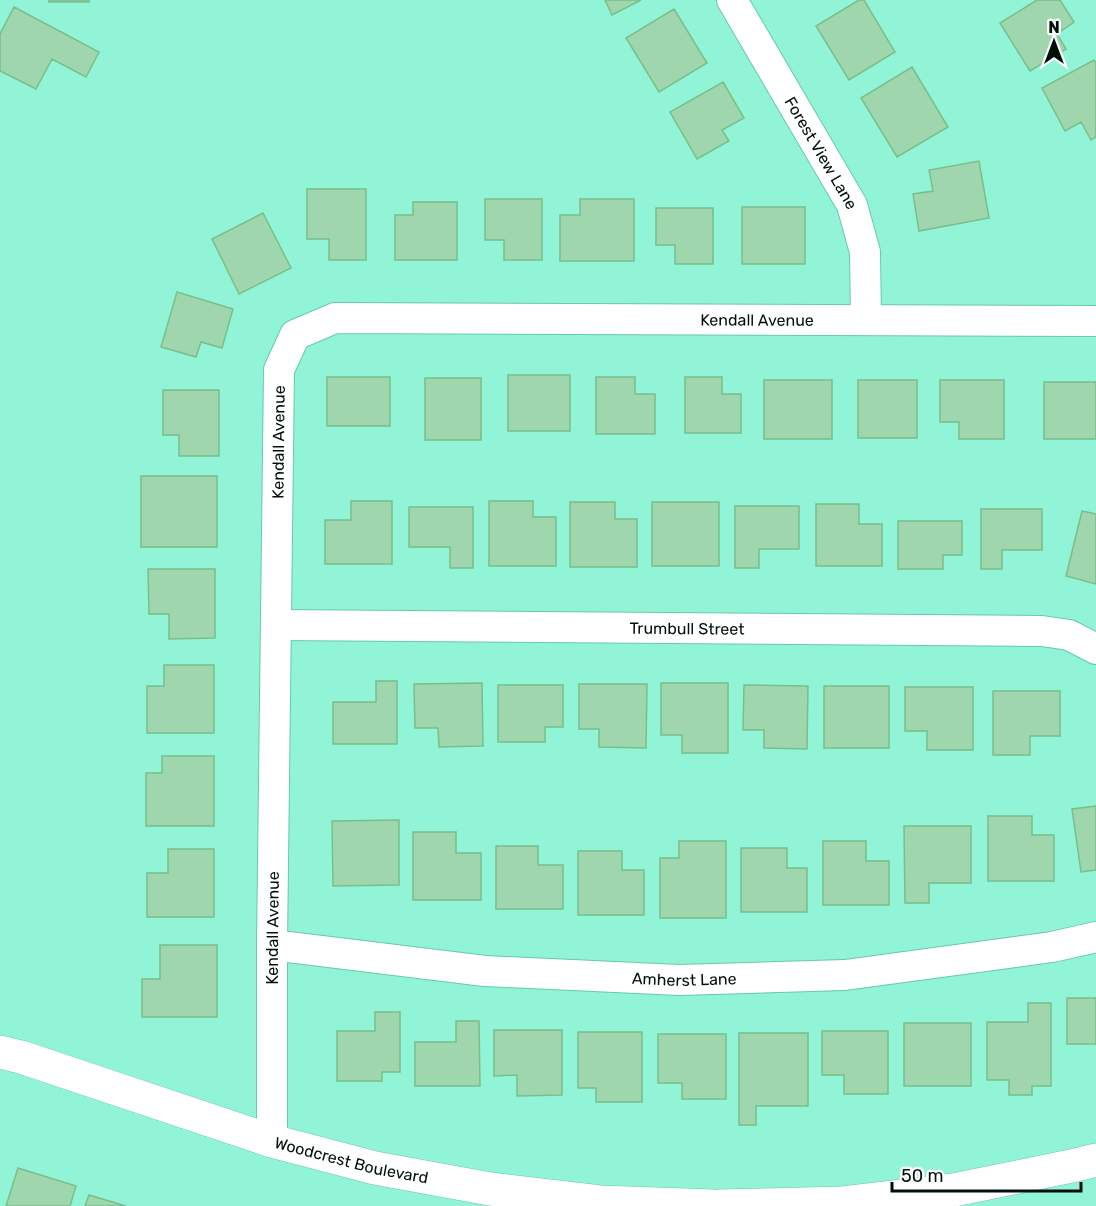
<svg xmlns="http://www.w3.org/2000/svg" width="1096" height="1206" viewBox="0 0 1096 1206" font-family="Rubik,sans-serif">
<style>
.building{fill:#9fd6ad;stroke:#78bf8c;stroke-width:1.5}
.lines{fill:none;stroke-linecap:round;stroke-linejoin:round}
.minor-casing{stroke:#67c9ad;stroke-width:32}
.tertiary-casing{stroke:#67c9ad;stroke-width:34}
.minor{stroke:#fff;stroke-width:30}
.tertiary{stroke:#fff;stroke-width:33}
.labels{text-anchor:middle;stroke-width:5;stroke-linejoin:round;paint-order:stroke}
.street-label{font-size:16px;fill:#00100b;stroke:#fefefe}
</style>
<rect width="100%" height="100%" fill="#92f4d6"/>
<path class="building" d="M 49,0 L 89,0 L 89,2 L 49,2 Z
M 605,0 L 641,0 L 612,15 Z
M 859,0 L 864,0 L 895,52 L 849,80 L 816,26 Z
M 1037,0 L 1060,0 L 1074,22 L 1057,34 L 1066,49 L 1030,71 L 1000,23 Z
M 14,7 L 99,52 L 86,77 L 52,59 L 36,89 L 0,71 L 0,34 Z
M 674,9 L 707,63 L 659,92 L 626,38 Z
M 1094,60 L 1096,63 L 1096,137 L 1091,140 L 1081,122 L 1065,131 L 1042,88 Z
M 912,67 L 948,127 L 897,157 L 861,98 Z
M 723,82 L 744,118 L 722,130 L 729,141 L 697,159 L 670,112 Z
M 979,161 L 989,218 L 919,231 L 913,194 L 933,191 L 929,170 Z
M 307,189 L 366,189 L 366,260 L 329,260 L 329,239 L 307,239 Z
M 485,199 L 542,199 L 542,260 L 504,260 L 504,240 L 485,240 Z
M 580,199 L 634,199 L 634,261 L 560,261 L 560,215 L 580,215 Z
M 413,202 L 457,202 L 457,260 L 395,260 L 395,215 L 413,215 Z
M 742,207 L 805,207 L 805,264 L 742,264 Z
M 656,208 L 713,208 L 713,264 L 675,264 L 675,245 L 656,245 Z
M 263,213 L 291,268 L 239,294 L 212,239 Z
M 177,292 L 233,309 L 222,348 L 201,342 L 196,357 L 161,347 Z
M 508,375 L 570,375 L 570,431 L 508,431 Z
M 327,377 L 390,377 L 390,426 L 327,426 Z
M 596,377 L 635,377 L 635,394 L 655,394 L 655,434 L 596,434 Z
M 685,377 L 722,377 L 722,394 L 741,394 L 741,433 L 685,433 Z
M 425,378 L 481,378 L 481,440 L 425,440 Z
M 764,380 L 832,380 L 832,439 L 764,439 Z
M 858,380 L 917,380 L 917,438 L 858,438 Z
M 940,380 L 1004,380 L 1004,439 L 959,439 L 959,422 L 940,422 Z
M 1044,382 L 1096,382 L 1096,439 L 1044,439 Z
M 163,390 L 219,390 L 219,456 L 179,456 L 179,435 L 163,435 Z
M 141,476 L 217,476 L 217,547 L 141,547 Z
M 351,501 L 392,501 L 392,564 L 325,564 L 325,520 L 351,520 Z
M 489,501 L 533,501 L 533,517 L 556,517 L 556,566 L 489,566 Z
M 570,502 L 615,502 L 615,519 L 637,519 L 637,567 L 570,567 Z
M 652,502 L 719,502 L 719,566 L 652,566 Z
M 816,504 L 859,504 L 859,524 L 882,524 L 882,566 L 816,566 Z
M 735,506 L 799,506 L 799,549 L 759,549 L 759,568 L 735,568 Z
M 409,507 L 473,507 L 473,568 L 450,568 L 450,547 L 409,547 Z
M 981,509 L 1042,509 L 1042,550 L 1002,550 L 1002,569 L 981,569 Z
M 1082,511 L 1096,514 L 1096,584 L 1066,576 Z
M 898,521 L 962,521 L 962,555 L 943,555 L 943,569 L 898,569 Z
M 148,569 L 215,569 L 215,638 L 169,639 L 169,614 L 149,614 Z
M 164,665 L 214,665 L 214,733 L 147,733 L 147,686 L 164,686 Z
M 376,681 L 397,681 L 397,744 L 333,744 L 333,702 L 376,702 Z
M 482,683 L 483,746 L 439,747 L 438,728 L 415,728 L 414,684 Z
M 661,683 L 728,683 L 728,753 L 682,753 L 682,735 L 661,735 Z
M 579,684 L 647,684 L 646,748 L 599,747 L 599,729 L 579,729 Z
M 498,685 L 563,685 L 563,727 L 545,727 L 545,742 L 498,742 Z
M 744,685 L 808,686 L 807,749 L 764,748 L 764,730 L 743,730 Z
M 824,686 L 889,686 L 889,748 L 824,748 Z
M 905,687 L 973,687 L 973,750 L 927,750 L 927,731 L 905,731 Z
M 993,691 L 1060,691 L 1060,736 L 1030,736 L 1030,755 L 993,755 Z
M 162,756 L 214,756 L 214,826 L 146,826 L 146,773 L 162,773 Z
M 1096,806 L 1096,870 L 1081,872 L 1072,809 Z
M 988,816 L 1032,816 L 1032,835 L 1054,835 L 1054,881 L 988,881 Z
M 399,820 L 399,885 L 333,886 L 332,821 Z
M 904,826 L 971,826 L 971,883 L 929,883 L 929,903 L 905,903 Z
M 413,832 L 456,832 L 456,853 L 481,853 L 481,900 L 413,900 Z
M 679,841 L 726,841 L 726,918 L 660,918 L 660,858 L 679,858 Z
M 823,841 L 866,841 L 866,861 L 889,861 L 889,905 L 823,905 Z
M 496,846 L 538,846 L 538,865 L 563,865 L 563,909 L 496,909 Z
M 741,848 L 787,848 L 787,868 L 807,868 L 807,912 L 741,912 Z
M 168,849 L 214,849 L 214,917 L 147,917 L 147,873 L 168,873 Z
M 578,851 L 622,851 L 622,870 L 644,870 L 644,915 L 578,915 Z
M 160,945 L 217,945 L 217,1017 L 142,1017 L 142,979 L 160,979 Z
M 1067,998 L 1096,998 L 1096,1044 L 1067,1044 Z
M 1028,1003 L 1051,1003 L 1051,1086 L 1032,1086 L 1032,1095 L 1009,1095 L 1009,1080 L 987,1080 L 987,1022 L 1028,1022 Z
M 375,1012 L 400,1012 L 400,1072 L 382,1072 L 382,1081 L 337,1081 L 337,1031 L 375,1031 Z
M 456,1021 L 479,1021 L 480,1086 L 415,1086 L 415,1042 L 456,1042 Z
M 904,1023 L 971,1023 L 971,1086 L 904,1086 Z
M 494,1030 L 562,1030 L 562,1095 L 517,1096 L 517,1075 L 494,1076 Z
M 822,1031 L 888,1031 L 888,1094 L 844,1094 L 844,1075 L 822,1075 Z
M 578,1032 L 642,1032 L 642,1102 L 596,1102 L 596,1088 L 578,1088 Z
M 739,1033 L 808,1033 L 808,1106 L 756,1106 L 756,1125 L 739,1125 Z
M 658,1034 L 726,1034 L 726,1099 L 682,1099 L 682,1083 L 658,1083 Z
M 18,1168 L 76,1186 L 70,1206 L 6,1206 Z
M 89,1195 L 126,1206 L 85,1206 Z"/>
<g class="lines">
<defs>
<g id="minor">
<path id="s1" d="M 732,0 L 852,205 L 865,252 L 866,320"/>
<path id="s2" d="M 276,625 L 1042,631 L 1069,635 L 1096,649"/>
<path id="s3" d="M 272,945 L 485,971 L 679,980 L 845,975 L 1052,947 L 1096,937"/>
<path id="s4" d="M 272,1141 L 272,945 L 279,370 L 295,335 L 335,318 L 1096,321"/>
</g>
<g id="tertiary">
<path id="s5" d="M 0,1052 L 21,1057 L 272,1141 L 375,1168 L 490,1189 L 600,1202 L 713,1206"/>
<path d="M 719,1206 L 843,1203 L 954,1190 L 1076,1165 L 1096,1160"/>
</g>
</defs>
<use href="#minor" class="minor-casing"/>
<use href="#tertiary" class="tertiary-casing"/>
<use href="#minor" class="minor"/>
<use href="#tertiary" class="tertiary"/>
</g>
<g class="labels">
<g class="street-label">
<text dy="6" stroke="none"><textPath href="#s1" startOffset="177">Forest View Lane</textPath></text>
<text dy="6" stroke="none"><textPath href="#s4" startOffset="1275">Kendall Avenue</textPath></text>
<text dy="6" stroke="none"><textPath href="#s4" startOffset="699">Kendall Avenue</textPath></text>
<text dy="6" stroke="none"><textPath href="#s2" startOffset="411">Trumbull Street</textPath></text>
<text dy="6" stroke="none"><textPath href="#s4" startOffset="213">Kendall Avenue</textPath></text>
<text dy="6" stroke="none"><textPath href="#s3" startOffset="414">Amherst Lane</textPath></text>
<text dy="6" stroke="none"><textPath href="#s5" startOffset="368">Woodcrest Boulevard</textPath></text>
</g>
</g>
<g transform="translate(1054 42)" stroke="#fefefe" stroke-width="4.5" paint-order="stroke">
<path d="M0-4.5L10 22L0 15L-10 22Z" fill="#00100b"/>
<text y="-9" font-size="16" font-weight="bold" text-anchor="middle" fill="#00100b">N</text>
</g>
<path d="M892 1182v9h189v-9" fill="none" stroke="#00100b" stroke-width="3"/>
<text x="901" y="1182" font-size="18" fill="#00100b" stroke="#fefefe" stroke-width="4.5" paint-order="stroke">50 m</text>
</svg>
